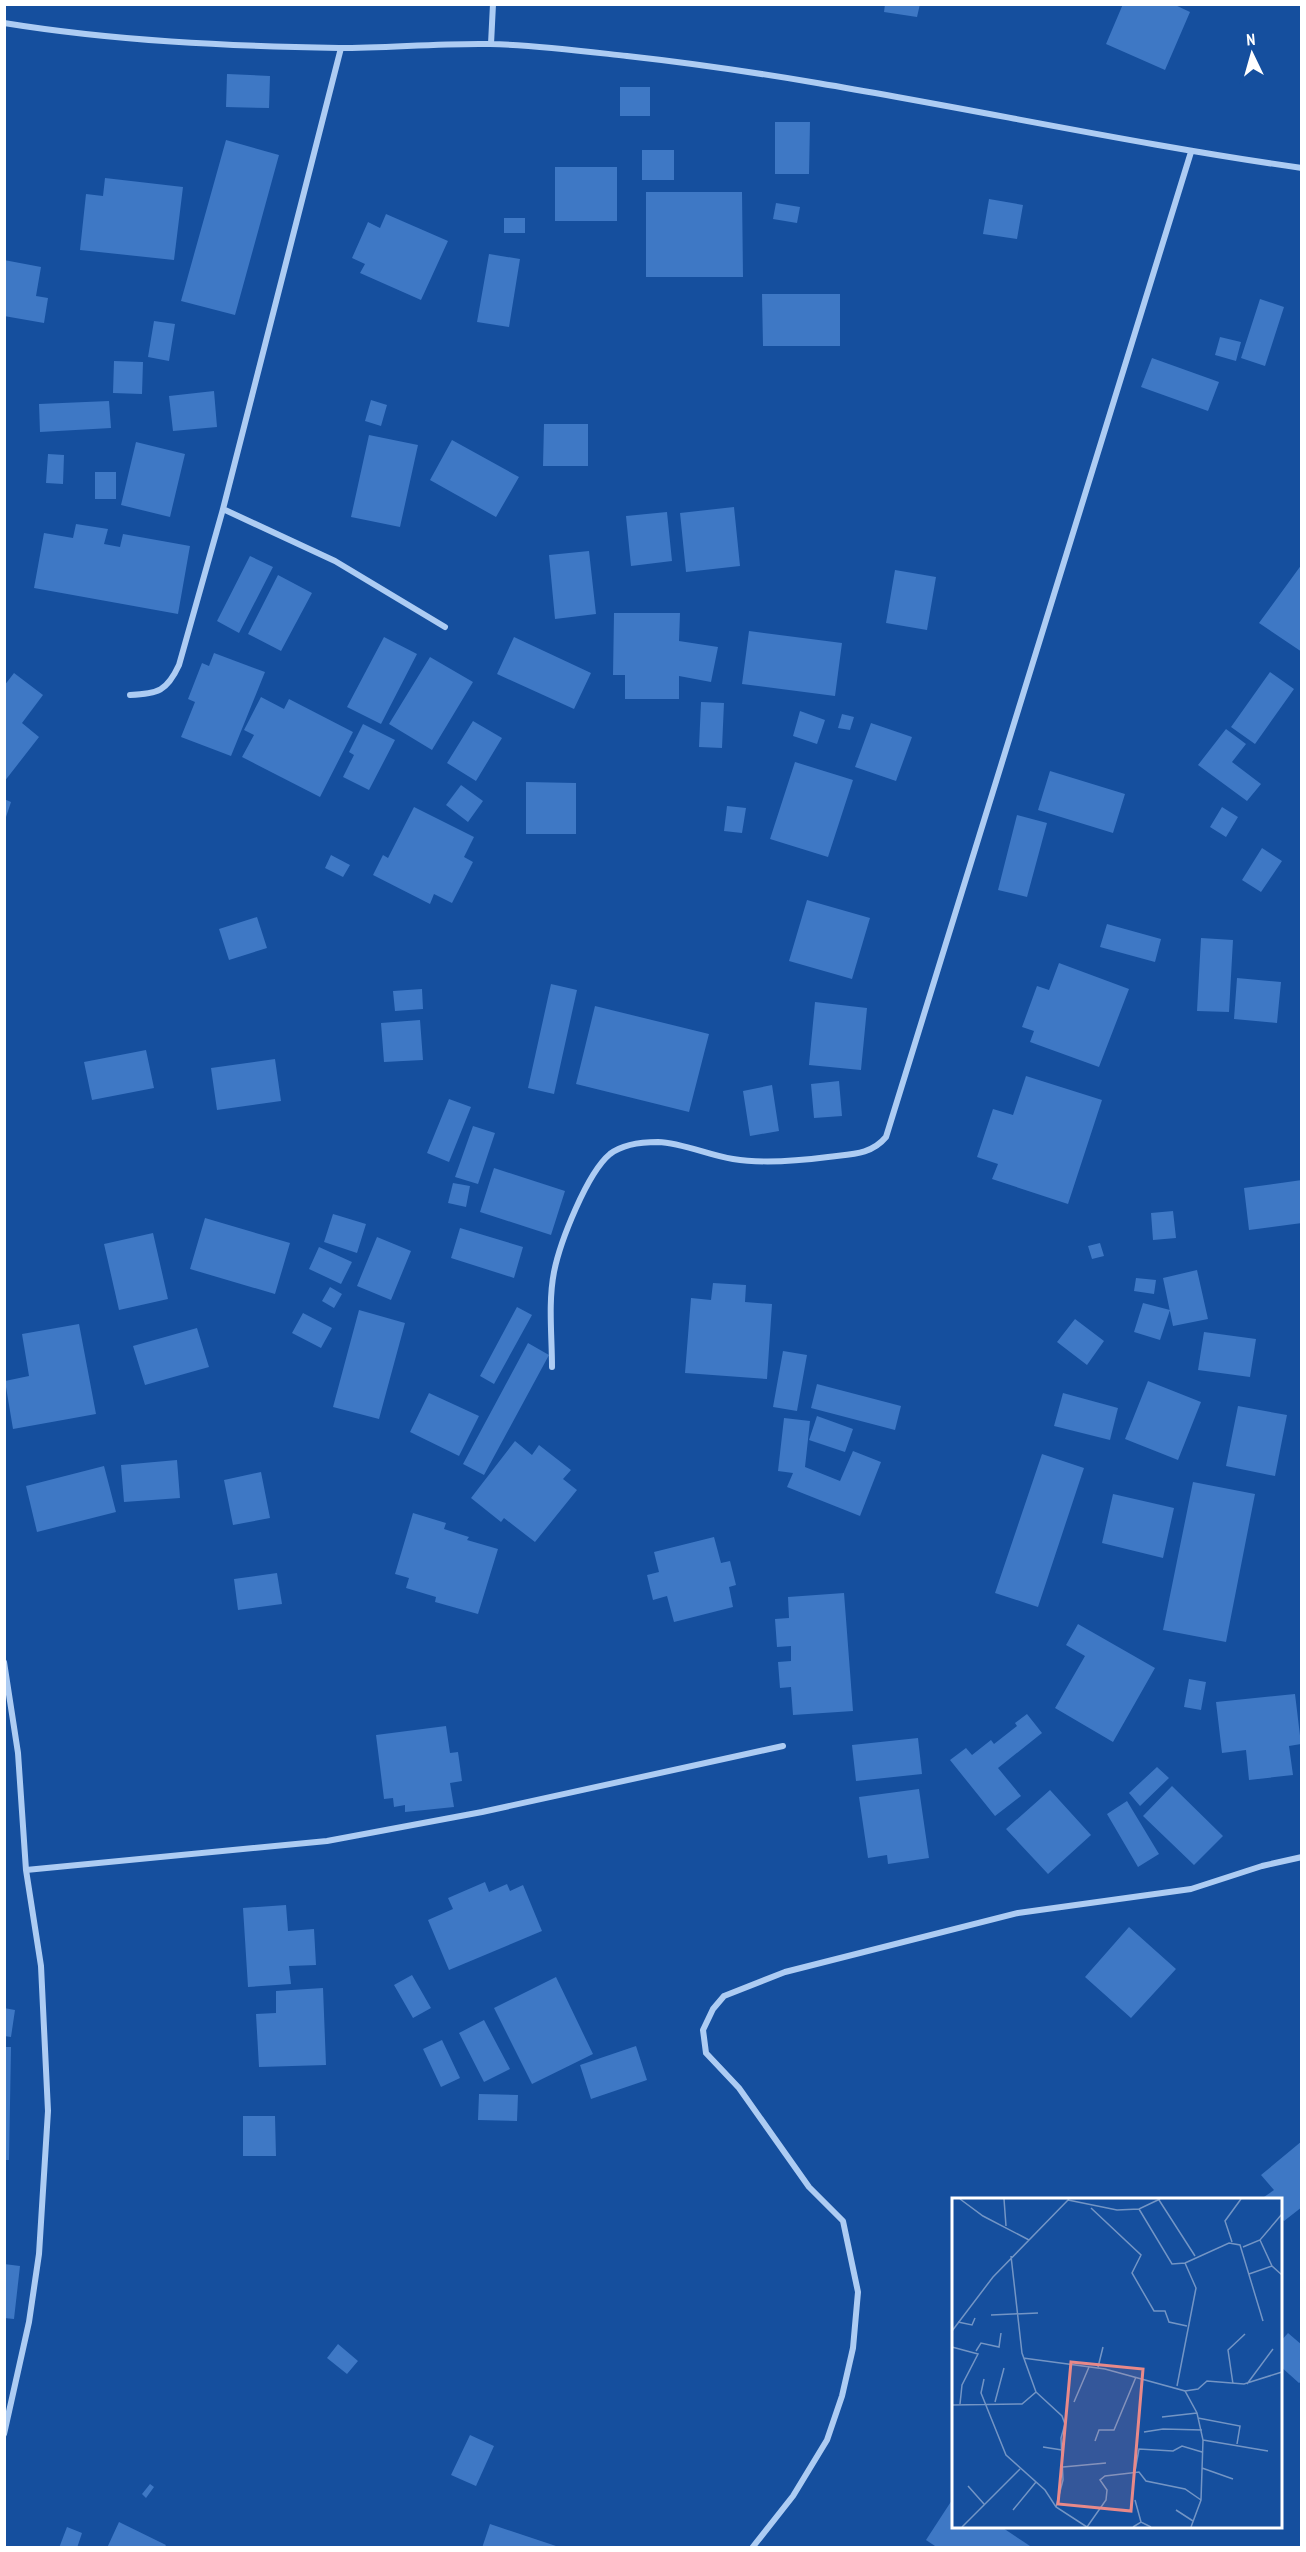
<svg xmlns="http://www.w3.org/2000/svg" width="1306" height="2552" viewBox="0 0 1306 2552" font-family="'PT Sans Narrow',sans-serif">
<style>
.building{fill:#3e78c5}
.lines{fill:none;stroke-linecap:round;stroke-linejoin:round}
.minor{stroke:#adccf3;stroke-width:6}
.inset-road{fill:none;stroke:#7395c5;stroke-width:1.5}
.view{fill:#e88989;fill-opacity:0.15;stroke:#e88989;stroke-width:3}
.inset-edge{fill:none;stroke:#fff;stroke-width:3}
</style>
<rect width="100%" height="100%" fill="#154f9e"/>
<path class="building" d="M 885,4 L 920,4 L 917,17 L 884,12 Z
M 1123,4 L 1173,4 L 1190,12 L 1165,70 L 1106,44 Z
M 227,74 L 270,76 L 269,108 L 226,107 Z
M 620,87 L 650,87 L 650,116 L 620,116 Z
M 775,122 L 810,122 L 809,174 L 775,174 Z
M 226,140 L 279,155 L 235,315 L 181,301 Z
M 642,150 L 674,150 L 674,180 L 642,180 Z
M 555,167 L 617,167 L 617,221 L 555,221 Z
M 105,178 L 183,187 L 174,260 L 80,250 L 86,194 L 103,196 Z
M 646,192 L 742,192 L 743,277 L 646,277 Z
M 989,199 L 1023,205 L 1017,239 L 983,234 Z
M 776,203 L 800,207 L 797,223 L 773,219 Z
M 386,214 L 448,241 L 421,300 L 360,273 L 365,264 L 352,258 L 368,222 L 380,228 Z
M 504,218 L 525,218 L 525,233 L 504,233 Z
M 489,254 L 520,259 L 509,327 L 477,322 Z
M 4,260 L 41,267 L 36,296 L 48,298 L 44,323 L 4,316 Z
M 762,294 L 840,294 L 840,346 L 763,346 Z
M 1260,299 L 1284,307 L 1265,366 L 1241,358 Z
M 154,321 L 175,324 L 169,361 L 148,357 Z
M 1220,337 L 1241,342 L 1236,361 L 1215,355 Z
M 1152,358 L 1219,382 L 1208,411 L 1141,387 Z
M 114,361 L 143,362 L 142,394 L 113,393 Z
M 214,391 L 217,427 L 173,431 L 169,396 Z
M 371,400 L 387,405 L 381,426 L 365,421 Z
M 109,401 L 111,428 L 40,432 L 39,404 Z
M 544,424 L 588,424 L 588,466 L 543,466 Z
M 369,435 L 418,445 L 400,527 L 351,517 Z
M 452,440 L 519,477 L 496,517 L 430,480 Z
M 136,442 L 185,454 L 170,517 L 121,505 Z
M 48,454 L 64,455 L 63,484 L 46,483 Z
M 95,472 L 116,472 L 116,499 L 95,499 Z
M 734,507 L 740,566 L 686,572 L 680,513 Z
M 667,512 L 672,561 L 631,566 L 626,516 Z
M 76,524 L 108,529 L 104,544 L 120,547 L 123,534 L 190,546 L 178,614 L 34,588 L 44,533 L 73,538 Z
M 589,551 L 596,614 L 555,619 L 549,555 Z
M 250,556 L 273,567 L 239,633 L 217,621 Z
M 1302,564 L 1302,652 L 1259,623 Z
M 895,570 L 936,577 L 927,630 L 886,623 Z
M 278,575 L 312,593 L 281,651 L 248,634 Z
M 614,613 L 680,613 L 679,641 L 718,647 L 711,682 L 679,676 L 679,699 L 625,699 L 625,675 L 613,675 Z
M 749,631 L 842,643 L 835,696 L 742,684 Z
M 384,637 L 417,654 L 381,724 L 347,707 Z
M 514,637 L 591,673 L 574,709 L 497,674 Z
M 214,653 L 265,672 L 231,756 L 181,737 L 195,702 L 188,699 L 202,663 L 209,666 Z
M 430,657 L 473,682 L 432,750 L 389,724 Z
M 1270,672 L 1294,689 L 1255,744 L 1231,727 Z
M 14,673 L 43,695 L 22,723 L 39,737 L 4,782 L 4,686 Z
M 261,697 L 284,709 L 289,699 L 353,732 L 320,797 L 242,757 L 254,735 L 244,730 Z
M 701,702 L 724,703 L 722,748 L 699,747 Z
M 800,711 L 825,720 L 817,744 L 793,736 Z
M 842,714 L 854,717 L 850,730 L 838,728 Z
M 473,721 L 502,738 L 476,781 L 447,763 Z
M 871,723 L 912,737 L 896,781 L 855,767 Z
M 363,724 L 395,740 L 369,790 L 343,777 L 354,755 L 349,752 Z
M 1226,729 L 1246,744 L 1232,762 L 1261,784 L 1247,801 L 1198,765 Z
M 795,762 L 853,780 L 828,857 L 770,839 Z
M 1050,771 L 1125,794 L 1113,833 L 1038,810 Z
M 526,782 L 576,783 L 576,834 L 526,834 Z
M 461,785 L 483,801 L 468,822 L 446,805 Z
M 4,799 L 11,802 L 5,820 L 4,820 Z
M 727,806 L 746,808 L 742,833 L 724,831 Z
M 414,807 L 474,837 L 464,857 L 473,862 L 452,903 L 434,894 L 430,904 L 373,875 L 383,855 L 388,858 Z
M 1222,807 L 1238,817 L 1226,837 L 1210,827 Z
M 1017,815 L 1047,823 L 1027,897 L 998,890 Z
M 1262,848 L 1282,861 L 1261,892 L 1242,880 Z
M 331,855 L 350,865 L 343,877 L 325,868 Z
M 807,900 L 870,918 L 852,979 L 789,961 Z
M 257,917 L 267,948 L 229,960 L 219,929 Z
M 1107,924 L 1161,939 L 1155,962 L 1100,947 Z
M 1201,938 L 1233,940 L 1229,1012 L 1197,1011 Z
M 1059,963 L 1129,989 L 1099,1067 L 1030,1042 L 1034,1031 L 1022,1027 L 1037,986 L 1049,990 Z
M 1237,978 L 1281,982 L 1277,1023 L 1234,1019 Z
M 551,984 L 577,990 L 554,1094 L 528,1088 Z
M 422,989 L 423,1009 L 395,1011 L 393,991 Z
M 815,1002 L 867,1008 L 861,1070 L 809,1065 Z
M 595,1006 L 709,1034 L 689,1112 L 576,1084 Z
M 420,1020 L 423,1060 L 384,1062 L 381,1023 Z
M 146,1050 L 154,1088 L 92,1100 L 84,1062 Z
M 275,1059 L 281,1101 L 217,1110 L 211,1068 Z
M 1026,1076 L 1102,1100 L 1068,1204 L 992,1179 L 998,1164 L 977,1157 L 993,1109 L 1013,1115 Z
M 839,1081 L 842,1116 L 814,1118 L 811,1084 Z
M 772,1085 L 779,1131 L 750,1136 L 743,1091 Z
M 449,1099 L 471,1107 L 449,1162 L 427,1153 Z
M 473,1126 L 495,1133 L 478,1184 L 455,1177 Z
M 494,1168 L 565,1191 L 551,1235 L 480,1212 Z
M 1302,1180 L 1302,1223 L 1249,1230 L 1244,1188 Z
M 453,1183 L 470,1186 L 466,1207 L 448,1203 Z
M 1173,1211 L 1176,1238 L 1153,1240 L 1151,1213 Z
M 333,1214 L 366,1224 L 357,1253 L 324,1242 Z
M 205,1218 L 290,1243 L 275,1294 L 190,1269 Z
M 460,1228 L 523,1247 L 514,1278 L 451,1258 Z
M 153,1233 L 168,1299 L 119,1310 L 104,1244 Z
M 377,1237 L 411,1251 L 391,1300 L 357,1286 Z
M 1100,1243 L 1104,1256 L 1092,1259 L 1088,1246 Z
M 319,1247 L 352,1262 L 341,1284 L 309,1269 Z
M 1197,1270 L 1208,1319 L 1173,1326 L 1163,1278 Z
M 1136,1278 L 1156,1280 L 1154,1294 L 1134,1291 Z
M 713,1283 L 746,1285 L 745,1302 L 772,1304 L 767,1379 L 685,1373 L 691,1298 L 711,1300 Z
M 330,1287 L 342,1294 L 334,1308 L 322,1301 Z
M 1143,1303 L 1170,1310 L 1160,1340 L 1134,1332 Z
M 517,1307 L 532,1315 L 494,1384 L 480,1376 Z
M 359,1310 L 405,1323 L 379,1419 L 333,1407 Z
M 303,1313 L 332,1328 L 321,1348 L 292,1333 Z
M 1075,1319 L 1104,1341 L 1087,1365 L 1057,1342 Z
M 79,1324 L 96,1414 L 13,1429 L 5,1381 L 29,1376 L 22,1334 Z
M 197,1328 L 209,1367 L 145,1385 L 133,1346 Z
M 1204,1332 L 1256,1339 L 1250,1377 L 1198,1370 Z
M 528,1343 L 549,1355 L 484,1475 L 463,1464 Z
M 783,1351 L 807,1355 L 797,1411 L 773,1407 Z
M 1148,1381 L 1201,1402 L 1178,1460 L 1125,1439 Z
M 817,1384 L 901,1406 L 895,1430 L 811,1408 Z
M 429,1393 L 479,1416 L 459,1456 L 410,1432 Z
M 1063,1393 L 1118,1408 L 1110,1440 L 1054,1426 Z
M 1238,1406 L 1287,1415 L 1275,1476 L 1226,1466 Z
M 817,1416 L 853,1429 L 845,1452 L 809,1440 Z
M 784,1418 L 810,1421 L 805,1467 L 840,1481 L 853,1451 L 881,1462 L 860,1516 L 787,1487 L 793,1473 L 778,1471 Z
M 515,1441 L 532,1455 L 539,1445 L 571,1470 L 563,1479 L 577,1490 L 535,1542 L 504,1518 L 501,1522 L 471,1498 Z
M 1042,1454 L 1084,1468 L 1038,1607 L 995,1593 Z
M 177,1460 L 180,1498 L 124,1502 L 121,1465 Z
M 104,1466 L 116,1512 L 37,1532 L 26,1486 Z
M 261,1472 L 270,1518 L 233,1525 L 224,1480 Z
M 1193,1482 L 1255,1494 L 1226,1642 L 1163,1630 Z
M 1113,1494 L 1174,1508 L 1163,1558 L 1102,1543 Z
M 413,1513 L 446,1523 L 444,1529 L 469,1537 L 467,1540 L 498,1549 L 478,1614 L 435,1602 L 436,1597 L 406,1588 L 409,1578 L 395,1574 Z
M 714,1537 L 721,1563 L 730,1561 L 736,1585 L 729,1587 L 733,1607 L 674,1622 L 667,1596 L 653,1600 L 647,1575 L 659,1572 L 654,1552 Z
M 277,1573 L 282,1604 L 238,1610 L 234,1579 Z
M 844,1593 L 853,1711 L 793,1715 L 791,1687 L 780,1688 L 778,1662 L 791,1661 L 791,1646 L 777,1647 L 775,1619 L 789,1618 L 788,1597 Z
M 1078,1624 L 1155,1668 L 1113,1742 L 1055,1708 L 1085,1656 L 1066,1645 Z
M 1189,1679 L 1206,1682 L 1201,1710 L 1184,1707 Z
M 1295,1694 L 1301,1744 L 1289,1746 L 1293,1775 L 1249,1780 L 1246,1750 L 1222,1753 L 1216,1702 Z
M 1027,1714 L 1042,1733 L 998,1768 L 1021,1796 L 995,1816 L 950,1760 L 966,1748 L 972,1755 L 991,1740 L 994,1744 L 1017,1726 L 1015,1723 Z
M 446,1726 L 450,1753 L 458,1752 L 462,1781 L 450,1783 L 454,1807 L 405,1812 L 405,1805 L 394,1807 L 393,1798 L 384,1799 L 376,1735 Z
M 918,1738 L 922,1774 L 856,1781 L 852,1745 Z
M 1157,1767 L 1169,1778 L 1140,1806 L 1129,1793 Z
M 1172,1786 L 1223,1836 L 1194,1865 L 1143,1816 Z
M 919,1789 L 929,1858 L 888,1864 L 887,1855 L 868,1858 L 859,1797 Z
M 1050,1790 L 1091,1835 L 1048,1874 L 1006,1829 Z
M 1127,1801 L 1159,1854 L 1138,1867 L 1107,1814 Z
M 485,1882 L 489,1892 L 507,1884 L 510,1891 L 523,1885 L 542,1931 L 449,1970 L 428,1920 L 453,1909 L 448,1898 Z
M 286,1905 L 288,1931 L 314,1929 L 316,1965 L 289,1966 L 291,1984 L 248,1987 L 243,1908 Z
M 1129,1927 L 1176,1969 L 1131,2018 L 1085,1977 Z
M 412,1975 L 431,2008 L 413,2018 L 394,1985 Z
M 556,1977 L 593,2054 L 532,2084 L 494,2008 Z
M 323,1988 L 326,2065 L 259,2067 L 256,2014 L 276,2013 L 276,1991 Z
M 4,2008 L 15,2010 L 11,2037 L 4,2036 Z
M 484,2020 L 510,2069 L 484,2082 L 459,2033 Z
M 442,2040 L 460,2078 L 441,2087 L 423,2049 Z
M 636,2046 L 647,2080 L 591,2099 L 580,2065 Z
M 4,2047 L 11,2047 L 9,2160 L 4,2160 Z
M 479,2094 L 518,2095 L 517,2121 L 478,2120 Z
M 243,2116 L 275,2116 L 276,2156 L 243,2156 Z
M 1302,2141 L 1302,2207 L 1284,2221 L 1280,2217 L 1280,2200 L 1266,2200 L 1264,2197 L 1274,2190 L 1261,2175 Z
M 4,2264 L 20,2266 L 14,2319 L 4,2318 Z
M 1288,2333 L 1302,2345 L 1302,2381 L 1299,2383 L 1280,2366 L 1280,2342 Z
M 338,2344 L 358,2361 L 347,2374 L 327,2358 Z
M 470,2435 L 494,2446 L 476,2486 L 451,2475 Z
M 150,2484 L 154,2487 L 146,2498 L 142,2494 Z
M 954,2497 L 954,2526 L 1000,2526 L 1033,2548 L 938,2548 L 926,2540 Z
M 119,2522 L 166,2545 L 164,2548 L 107,2548 Z
M 490,2524 L 559,2547 L 559,2548 L 482,2548 Z
M 67,2527 L 82,2533 L 77,2548 L 59,2548 Z"/>
<g class="lines">
<path class="minor" d="M 4,23 C 115,41 227,46 339,48 C 389,48 439,43 490,44 C 535,45 582,51 627,56 C 854,81 1076,136 1302,168
M 491,44 L 493,4
M 223,509 L 335,561 L 445,627
M 130,695 C 158,694 167,691 179,665 L 223,509 L 341,48
M 552,1367 C 552,1336 548,1303 554,1272 C 560,1242 587,1173 610,1154 C 623,1144 642,1142 658,1142 C 683,1143 708,1155 733,1159 C 764,1164 797,1161 828,1157 C 851,1154 871,1155 886,1137 L 1191,152
M 4,1662 L 18,1753 L 26,1870 L 41,1966 L 48,2111 L 39,2254 L 29,2322 L 4,2434
M 26,1870 L 327,1841 L 482,1812 L 783,1746
M 752,2548 L 793,2496 L 827,2440 L 842,2396 L 853,2348 L 858,2292 L 843,2221 L 809,2187 L 739,2088 L 706,2053 L 703,2030 L 713,2009 L 724,1996 L 785,1972 L 1018,1913 L 1191,1889 L 1262,1866 L 1302,1857"/>
</g>
<g transform="translate(952 2198)">
<rect width="330" height="330" fill="#154f9e"/>
<path class="inset-road" d="M 8,1 L 31,18 L 77,42M 52,1 L 54,28M 116,2 L 165,12 L 187,11 L 208,1M 207,2 L 243,58M 139,10 L 189,57 L 180,75 L 202,113 L 213,113 L 217,124 L 235,128M 187,11 L 220,66 L 233,65 L 244,90 L 225,188M 308,42 L 320,68 L 330,77M 280,44 L 273,23 L 289,1M 291,49 L 308,42 L 330,16M 233,65 L 277,45 L 288,47 L 311,123M 297,76 L 320,68M 39,117 L 86,115M 6,124 L 20,127 L 23,120M 0,133 L 41,79 L 117,1M 0,149 L 26,156 L 10,187 L 8,206M 24,153 L 29,145 L 47,149 L 49,135M 71,160 L 153,171 L 233,193 L 245,215 L 251,242 L 249,302 L 239,329M 146,169 L 151,149M 32,181 L 29,195 L 54,257 L 93,292 L 104,309 L 135,329M 281,186 L 276,152 L 293,136M 295,186 L 321,151M 233,193 L 246,191 L 255,183 L 292,186 L 330,174M 84,194 L 110,218 L 113,226 L 109,240 L 111,282 L 104,309M 43,204 L 52,170M 122,204 L 137,169M 0,207 L 70,206 L 84,194 L 70,155 L 59,58M 210,219 L 245,215M 246,220 L 288,228 L 285,246M 192,234 L 211,231 L 250,232M 251,242 L 316,253M 143,243 L 147,232 L 162,232 L 184,179M 91,249 L 110,252M 111,269 L 154,265M 250,270 L 281,281M 183,273 L 187,251 L 221,253 L 230,248 L 250,254M 16,288 L 32,306M 183,302 L 189,324M 61,312 L 84,284M 224,312 L 241,323M 10,329 L 68,271M 135,329 L 154,302 L 155,292 L 148,282 L 153,278 L 187,274 L 194,283 L 233,291 L 249,302M 181,329 L 189,324 L 199,329"/>
<path class="view" d="M 119,164 L 191,171 L 179,313 L 106,306 Z"/>
<rect width="330" height="330" class="inset-edge"/>
</g>
<rect width="1306" height="2552" fill="none" stroke="#ffffff" stroke-width="12"/>
<g transform="translate(1252 54) rotate(355)" stroke="#154f9e" stroke-width="4.5" paint-order="stroke">
<path d="M0-4.5L10 22L0 15L-10 22Z" fill="#ffffff"/>
<text y="-9" font-size="16" font-weight="bold" text-anchor="middle" fill="#ffffff">N</text>
</g>
</svg>
